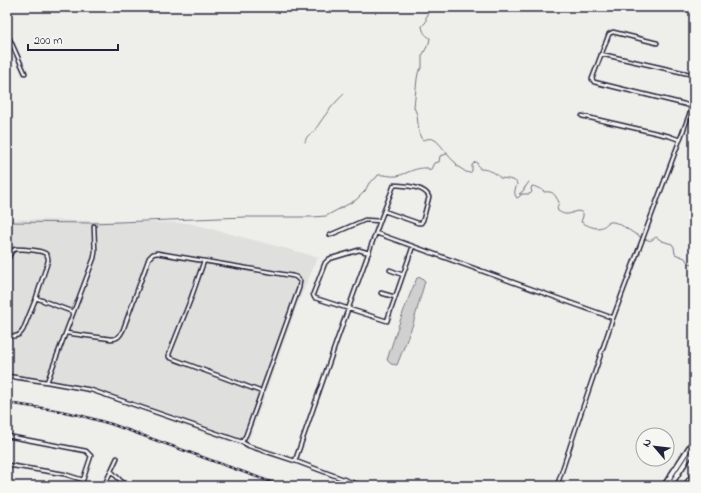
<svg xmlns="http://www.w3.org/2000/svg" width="701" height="493" viewBox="0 0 701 493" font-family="'Indie Flower',sans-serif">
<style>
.built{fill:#dfdfde}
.green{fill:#d0d0d1;stroke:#797986}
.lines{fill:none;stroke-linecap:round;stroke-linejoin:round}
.stream{stroke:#727281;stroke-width:1}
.street-casing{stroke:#22223b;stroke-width:5.5}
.highway-casing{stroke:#22223b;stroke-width:7}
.street{stroke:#f6f6f2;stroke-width:2.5}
.highway{stroke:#f6f6f2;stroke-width:4}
.rail-casing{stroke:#22223b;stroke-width:2.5}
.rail{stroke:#f6f6f2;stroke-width:1;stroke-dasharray:3;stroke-linecap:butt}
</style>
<rect width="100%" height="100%" fill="#eeeeeb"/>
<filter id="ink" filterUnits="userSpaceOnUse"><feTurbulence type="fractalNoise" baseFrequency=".025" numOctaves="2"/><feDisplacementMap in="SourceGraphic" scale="8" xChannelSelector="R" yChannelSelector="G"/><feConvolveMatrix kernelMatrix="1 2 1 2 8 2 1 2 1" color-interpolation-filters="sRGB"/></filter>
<g filter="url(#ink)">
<path class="built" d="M 7,219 L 189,223 L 318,257 L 298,303 L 246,448 L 89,392 L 7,378 Z"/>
<path class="green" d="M 421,277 L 425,281 L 413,324 L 397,365 L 391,364 L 387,360 C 396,332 405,305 417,278 Z"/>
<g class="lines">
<path class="stream" d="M 430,7 L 430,9 L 427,9 L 428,15 L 426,17 L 426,22 L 422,26 C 423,32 425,35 430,38 L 429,43 L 422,56 L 422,67 L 418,73 L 417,79 L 414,107 L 417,115 L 419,133 L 421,138 L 423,140 C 426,139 430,138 433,139 C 441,142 448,158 456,163 L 457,166 L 466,172 L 470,173 L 472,171 L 472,165 L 475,162 L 477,163 L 480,169 C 487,169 496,172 500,178 C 531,181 508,187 517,198 L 519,197 L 522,194 L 530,194 L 532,192 L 531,189 L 532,186 C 535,186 539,189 543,190 L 544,192 C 554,191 554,194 559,202 L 557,208 L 558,211 C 560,212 563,214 565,214 C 573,215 575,208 583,213 L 583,216 L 581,222 C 587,225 595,230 602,227 C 606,226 607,221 613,222 C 623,224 631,233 641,237
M 305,142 C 306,140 306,138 307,137 C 309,134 313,133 315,130 C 324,116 333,104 346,92
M 522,194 L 519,194 L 524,190 L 524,188 L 525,188 L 526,186 L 529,182
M 7,222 L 94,223 L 245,217 L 313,217 L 326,216 L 356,200 L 365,191 L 369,183 L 376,178 L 378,175 C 384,174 391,177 397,176 C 409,173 415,167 428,168 L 429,170 L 431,169 L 434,163 L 439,162 L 440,156 L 447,154
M 645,239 C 652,242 651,240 656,237 L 662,241 L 672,244 L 674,247 L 675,254 L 685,258 L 688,263 L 694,264"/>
<defs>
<path id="street" d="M 7,33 L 25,73
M 657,43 L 613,32 L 609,34 L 592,79 L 594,82 L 684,104 L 692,107
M 601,54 L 694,75
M 582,116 L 669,136 L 680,140
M 376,233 L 613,318
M 330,235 L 365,220 L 380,221
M 369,253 L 359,250 L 329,259 L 325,263 L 313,294 L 314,297 L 315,298 L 387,321 L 413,246
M 204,261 L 190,301 L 169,354 L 169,357 L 171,358 L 262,392
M 7,262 C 9,257 10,250 16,249 C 22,249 42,250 46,254 C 49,257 48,258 48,261 L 36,298 L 23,330 C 19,337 14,337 7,335
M 390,270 L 403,275
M 381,293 L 395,297
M 36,298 L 73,312
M 7,376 L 47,382 L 91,390 L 242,442 L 246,435 L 299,288 L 300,281 L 296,277 L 293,276 L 157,253 L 153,254 L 149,258 L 123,330 C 120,336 118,339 111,339 L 66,333
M 47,382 L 94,258 L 95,252 L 94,226
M 7,436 L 86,451 L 91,456 L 81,486
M 242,442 L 249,446 L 298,462 L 362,486
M 295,461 L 337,340 L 380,221 L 394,185 C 405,186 425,186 429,197 L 423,220 L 421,223 L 418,223 L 384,211
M 7,465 L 64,474 L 83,480
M 111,471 L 121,481 L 127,485
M 105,484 L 135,486
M 104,486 L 117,458
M 557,486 L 580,416 L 613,318 L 694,102
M 684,486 L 694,472"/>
<path id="highway" d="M 664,486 L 694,440
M 670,486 L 694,449"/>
</defs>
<use href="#street" class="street-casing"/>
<use href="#highway" class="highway-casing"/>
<use href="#street" class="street"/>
<use href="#highway" class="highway"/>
<defs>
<path id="rail" d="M 7,403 L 55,410 L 79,415 L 111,424 L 282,486"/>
</defs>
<use href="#rail" class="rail-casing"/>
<use href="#rail" class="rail"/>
</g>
</g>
<rect width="701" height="493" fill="none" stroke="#f6f6f2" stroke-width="24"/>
<rect x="12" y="12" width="677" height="469" fill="none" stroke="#22223b" stroke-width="1.5" filter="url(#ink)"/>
<g transform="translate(655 447) rotate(298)"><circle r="19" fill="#f6f6f2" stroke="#a1a1a9"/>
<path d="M0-3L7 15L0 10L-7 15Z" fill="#22223b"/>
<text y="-6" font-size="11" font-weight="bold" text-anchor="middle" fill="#22223b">N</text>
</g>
<path d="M28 44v6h90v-6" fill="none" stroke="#22223b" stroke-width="2"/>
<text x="34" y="44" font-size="12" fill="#22223b" stroke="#f6f6f2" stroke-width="3" paint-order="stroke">200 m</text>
</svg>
